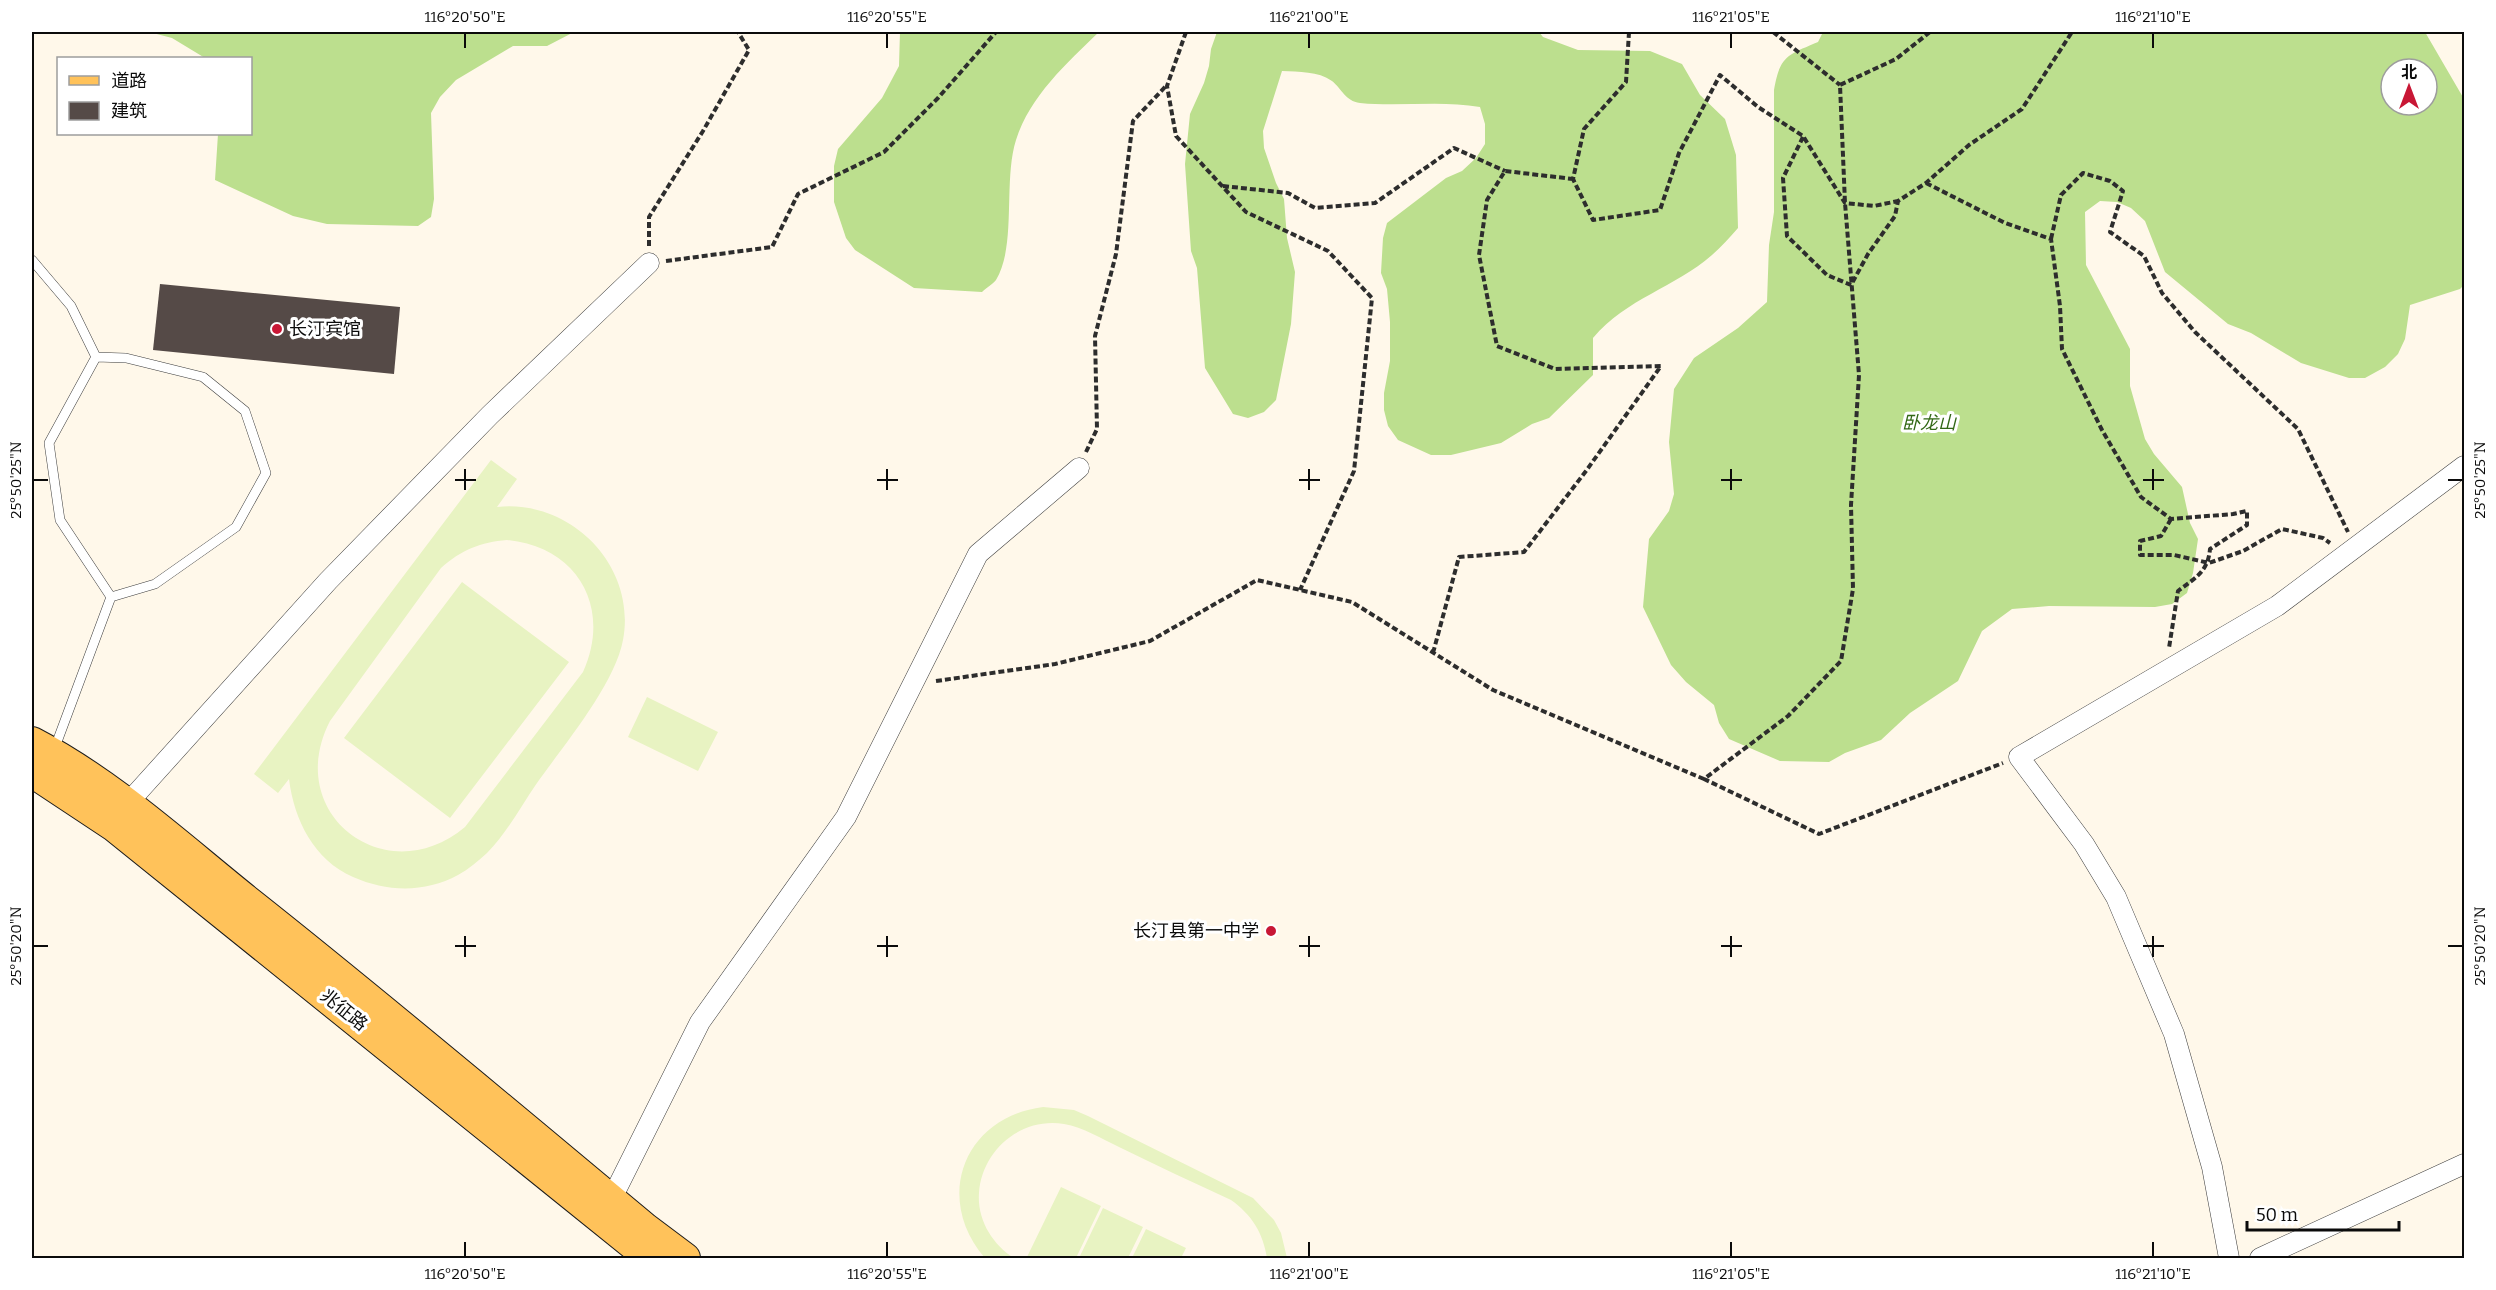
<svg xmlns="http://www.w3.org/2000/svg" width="2496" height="1290" viewBox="0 0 2496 1290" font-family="Bitter,'Noto Sans SC',serif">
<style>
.forest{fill:#bcdf8e;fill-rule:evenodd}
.pitch{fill:#e8f3c2;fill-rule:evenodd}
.building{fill:#554a47}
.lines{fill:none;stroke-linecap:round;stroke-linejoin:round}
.lane-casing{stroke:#3e3e3e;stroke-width:10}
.street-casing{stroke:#3e3e3e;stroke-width:21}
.primary-casing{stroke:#1c1c1c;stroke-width:32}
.path{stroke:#2d2d2d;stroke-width:4;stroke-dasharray:6 3;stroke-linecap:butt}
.lane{stroke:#fff;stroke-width:9}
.street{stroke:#fff;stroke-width:20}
.primary{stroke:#ffc25a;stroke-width:30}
.ticks{fill:none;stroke:#0b0b0b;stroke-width:2}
.poi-dot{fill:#c81735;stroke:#fff;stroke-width:2}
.labels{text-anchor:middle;stroke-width:6;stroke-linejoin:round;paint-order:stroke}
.poi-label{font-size:18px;fill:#0b0b0b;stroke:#fff;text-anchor:start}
.park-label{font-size:18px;font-style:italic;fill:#326816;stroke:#fff}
.street-label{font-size:18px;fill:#0b0b0b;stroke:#fff}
.neatline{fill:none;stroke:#0b0b0b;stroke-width:2}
.ticks-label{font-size:15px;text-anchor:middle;fill:#0b0b0b}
</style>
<rect width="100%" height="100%" fill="#fff8ea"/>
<path class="forest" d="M 149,32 L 574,32 L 547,46 L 513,46 L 456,80 L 440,97 L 431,113 L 434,199 L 431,217 L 418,226 L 327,224 L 293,216 L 215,180 L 218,134 L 250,134 L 250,58 L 205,58 L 172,38 Z
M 900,32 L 1099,32 C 1067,63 1030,96 1016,140 C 1003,181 1017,245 996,280 C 993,284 986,288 982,292 L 914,288 L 855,250 L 846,238 L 834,202 L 834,166 L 838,149 L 882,98 L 899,66 Z
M 1217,32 L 1539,32 L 1543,37 L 1578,50 L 1650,51 L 1682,64 L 1700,95 L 1725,119 L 1736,155 L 1738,228 C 1730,237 1721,247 1712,255 C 1674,288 1627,298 1593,338 L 1593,375 L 1549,418 L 1532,424 L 1501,443 L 1451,455 L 1431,455 L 1398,440 L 1388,426 L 1384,410 L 1384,393 L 1390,361 L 1390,322 L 1387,289 L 1381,273 L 1383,238 L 1387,223 L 1446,178 L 1462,171 L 1476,158 L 1485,144 L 1485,124 L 1480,107 C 1440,100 1400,107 1360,103 C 1345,101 1342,89 1332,81 C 1318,71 1299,72 1282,71 L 1263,131 L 1264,148 L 1276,183 L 1284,199 L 1287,238 L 1295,272 L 1291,324 L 1276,400 L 1264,412 L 1248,418 L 1233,414 L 1205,368 L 1197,268 L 1191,251 L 1185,164 L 1190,114 L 1204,83 L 1209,66 L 1211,49 Z
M 1823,32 L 2425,32 L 2464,99 L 2464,285 L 2460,289 L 2410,305 L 2405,339 L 2398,354 L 2385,367 L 2365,378 L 2349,378 L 2301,363 L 2251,333 L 2228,324 L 2165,272 L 2145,221 L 2131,208 L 2117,202 L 2100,201 L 2085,212 L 2086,265 L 2130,349 L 2130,386 L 2145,439 L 2154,454 L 2182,487 L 2190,523 L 2198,539 L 2193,573 L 2187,593 L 2172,604 L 2155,607 L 2049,606 L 2012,609 L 1982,631 L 1958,681 L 1910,713 L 1881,740 L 1845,753 L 1829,762 L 1780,761 L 1729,739 L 1719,723 L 1714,705 L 1686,682 L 1671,665 L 1643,607 L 1649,539 L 1669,511 L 1674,494 L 1669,442 L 1674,389 L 1694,358 L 1738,328 L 1767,302 L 1769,245 L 1774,212 L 1774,90 C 1780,55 1788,55 1818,42 ZM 2391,69 L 2427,69 L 2427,105 L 2391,105 Z"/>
<path class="pitch" d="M 491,460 L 517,479 L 497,507 C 571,499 637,566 623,640 C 615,684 564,745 537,783 C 521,806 507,833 487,853 C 478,861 469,869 458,875 C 425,893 387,892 353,877 C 314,860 294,820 289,779 L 278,793 L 254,774 ZM 507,540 C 578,547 612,608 583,672 L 465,827 C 386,893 282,814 330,721 L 441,568 C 461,550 481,542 507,540 Z
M 462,582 L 569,662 L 450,818 L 344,738 Z
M 647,697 L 718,732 L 698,771 L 628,737 Z
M 1043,1107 L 1074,1110 L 1088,1116 L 1253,1198 L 1274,1220 L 1281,1233 L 1287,1258 L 1267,1258 C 1263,1233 1252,1215 1231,1200 C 1194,1183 1156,1165 1119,1147 C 1102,1139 1083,1127 1064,1124 C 1021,1117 982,1150 979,1193 C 977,1219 992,1244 1014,1258 L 985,1258 C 933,1198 964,1117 1043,1107 Z
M 1061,1187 L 1101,1206 L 1076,1258 L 1030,1258 L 1027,1257 Z
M 1103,1208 L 1143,1227 L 1128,1258 L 1079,1258 Z
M 1146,1229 L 1186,1248 L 1181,1258 L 1132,1258 Z"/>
<path class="building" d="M 160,284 L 400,307 L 394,374 L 153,350 Z"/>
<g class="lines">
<defs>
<path id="lane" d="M 32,260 L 71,306 L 96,357
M 54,750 L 111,597 L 155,584 L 236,527 L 266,473 L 245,411 L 203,377 L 126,358 L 96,357 L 49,443 L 60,520 L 111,597"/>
<path id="street" d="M 127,804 L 328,581 L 490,415 L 649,263
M 611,1200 L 700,1022 L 846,817 L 978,554 L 1079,468
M 2229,1258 L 2212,1167 L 2174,1034 L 2116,897 L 2084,844 L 2019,757 L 2277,606 L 2464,466
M 2260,1258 L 2464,1164"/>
<path id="primary" d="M 32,742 C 111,783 180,847 250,903 C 384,1009 514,1119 645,1228 L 685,1258
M 32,772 L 115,827 L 650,1258"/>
</defs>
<use href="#lane" class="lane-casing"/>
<use href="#street" class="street-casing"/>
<use href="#primary" class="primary-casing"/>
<path class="path" d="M 1186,32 L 1167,86 L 1176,136 L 1246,212 L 1328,251 L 1372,298 L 1354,471 L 1300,590
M 1629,32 L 1626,82 L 1584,129 L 1573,179 L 1593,220 L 1660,210 L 1679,153 L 1720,75 L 1758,107 L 1803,136 L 1845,203 L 1874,206 L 1898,201
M 1773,32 L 1840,85
M 1930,32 L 1896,59 L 1840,85 L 1845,203 L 1859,375 L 1851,505 L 1853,589 L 1841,661 L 1788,716 L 1704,779 L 1819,834 L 2003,763
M 1803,137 L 1783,178 L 1787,236 L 1827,275 L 1851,285 L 1868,254 L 1895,216 L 1898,201 L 1926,183 L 1969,145 L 2022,109 L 2072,32
M 1926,183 L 2005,223 L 2051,239 L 2060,306 L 2062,349 L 2102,430 L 2141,497 L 2171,519 L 2233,514 L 2247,511 L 2247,525 L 2210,549 C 2208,572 2195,578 2178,591 L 2169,648
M 1223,186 L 1288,193 L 1315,208 L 1375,203 L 1454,148 L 1505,171
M 2051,239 L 2061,195 L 2083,173 L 2110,181 L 2123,191 L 2110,232 L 2144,256 L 2162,293 L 2195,332 L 2298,429 L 2348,532
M 649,246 L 649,217 L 703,131 L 749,50 L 738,32
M 666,261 L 772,247 L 798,194 L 884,152 L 938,98 L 996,32
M 1086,452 L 1097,429 L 1095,336 L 1116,254 L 1133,121 L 1166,86
M 2171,519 L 2161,536 L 2140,541 L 2140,555 L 2174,555 L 2209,563 L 2243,551 L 2282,529 L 2323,538 L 2330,543
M 1433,653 L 1459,557 L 1524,552 L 1586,471 L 1661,366 L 1555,369 L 1497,346 L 1479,255 L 1487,200 L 1505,171 L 1573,179
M 936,681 L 1055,664 L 1150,641 L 1257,580 L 1352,602 L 1493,690 L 1704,779"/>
<use href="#lane" class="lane"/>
<use href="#street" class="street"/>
<use href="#primary" class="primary"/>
</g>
<path class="ticks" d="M 465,33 L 465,48M 887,33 L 887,48M 1309,33 L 1309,48M 1731,33 L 1731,48M 2153,33 L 2153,48M 465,469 L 465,490M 887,469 L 887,490M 1309,469 L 1309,490M 1731,469 L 1731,490M 2153,469 L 2153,490M 33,480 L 48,480M 455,480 L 476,480M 877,480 L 898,480M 1299,480 L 1320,480M 1721,480 L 1742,480M 2143,480 L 2164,480M 2448,480 L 2463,480M 465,936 L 465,957M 887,936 L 887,957M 1309,936 L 1309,957M 1731,936 L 1731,957M 2153,936 L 2153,957M 33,946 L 48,946M 455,946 L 476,946M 877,946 L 898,946M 1299,946 L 1320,946M 1721,946 L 1742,946M 2143,946 L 2164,946M 2448,946 L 2463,946M 465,1242 L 465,1257M 887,1242 L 887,1257M 1309,1242 L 1309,1257M 1731,1242 L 1731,1257M 2153,1242 L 2153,1257"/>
<g class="poi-dot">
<circle cx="277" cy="329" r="6"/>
<circle cx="1271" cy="931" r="6"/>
</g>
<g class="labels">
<g class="poi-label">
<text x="289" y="335">长汀宾馆</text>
<text x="1259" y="937" text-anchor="end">长汀县第一中学</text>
</g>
<g class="park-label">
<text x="1929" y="429">卧龙山</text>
</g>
<g class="street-label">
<text transform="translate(344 1010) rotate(39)" y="6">兆征路</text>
</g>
</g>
<rect width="2496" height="1290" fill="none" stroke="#ffffff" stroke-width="66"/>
<rect x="57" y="57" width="195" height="78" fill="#ffffff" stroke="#9d9d9d" stroke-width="1.5"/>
<rect x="69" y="76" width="30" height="9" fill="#ffc25a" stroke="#9d9d9d" stroke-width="1.5"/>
<text x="111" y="87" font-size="18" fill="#0b0b0b">道路</text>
<rect x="69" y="102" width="30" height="18" fill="#554a47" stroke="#9d9d9d" stroke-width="1.5"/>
<text x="111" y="117" font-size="18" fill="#0b0b0b">建筑</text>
<g transform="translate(2409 87)"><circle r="28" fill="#ffffff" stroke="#9d9d9d" stroke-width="1.5"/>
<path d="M0-4.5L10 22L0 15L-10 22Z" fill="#c81735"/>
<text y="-9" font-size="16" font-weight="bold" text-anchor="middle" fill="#0b0b0b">北</text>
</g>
<path d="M2247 1221v9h152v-9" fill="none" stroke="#0b0b0b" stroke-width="3"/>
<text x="2256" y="1221" font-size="18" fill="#0b0b0b" stroke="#ffffff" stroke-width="4.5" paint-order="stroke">50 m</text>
<rect x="33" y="33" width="2430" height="1224" class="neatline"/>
<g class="ticks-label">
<text x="465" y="22">116°20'50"E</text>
<text x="887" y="22">116°20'55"E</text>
<text x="1309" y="22">116°21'00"E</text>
<text x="1731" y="22">116°21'05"E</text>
<text x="2153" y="22">116°21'10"E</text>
<text transform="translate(16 480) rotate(-90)" y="5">25°50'25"N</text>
<text transform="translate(2480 480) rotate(-90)" y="5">25°50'25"N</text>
<text transform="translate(16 946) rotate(-90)" y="5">25°50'20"N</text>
<text transform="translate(2480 946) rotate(-90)" y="5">25°50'20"N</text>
<text x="465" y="1279">116°20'50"E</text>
<text x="887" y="1279">116°20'55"E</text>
<text x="1309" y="1279">116°21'00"E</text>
<text x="1731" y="1279">116°21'05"E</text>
<text x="2153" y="1279">116°21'10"E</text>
</g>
</svg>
